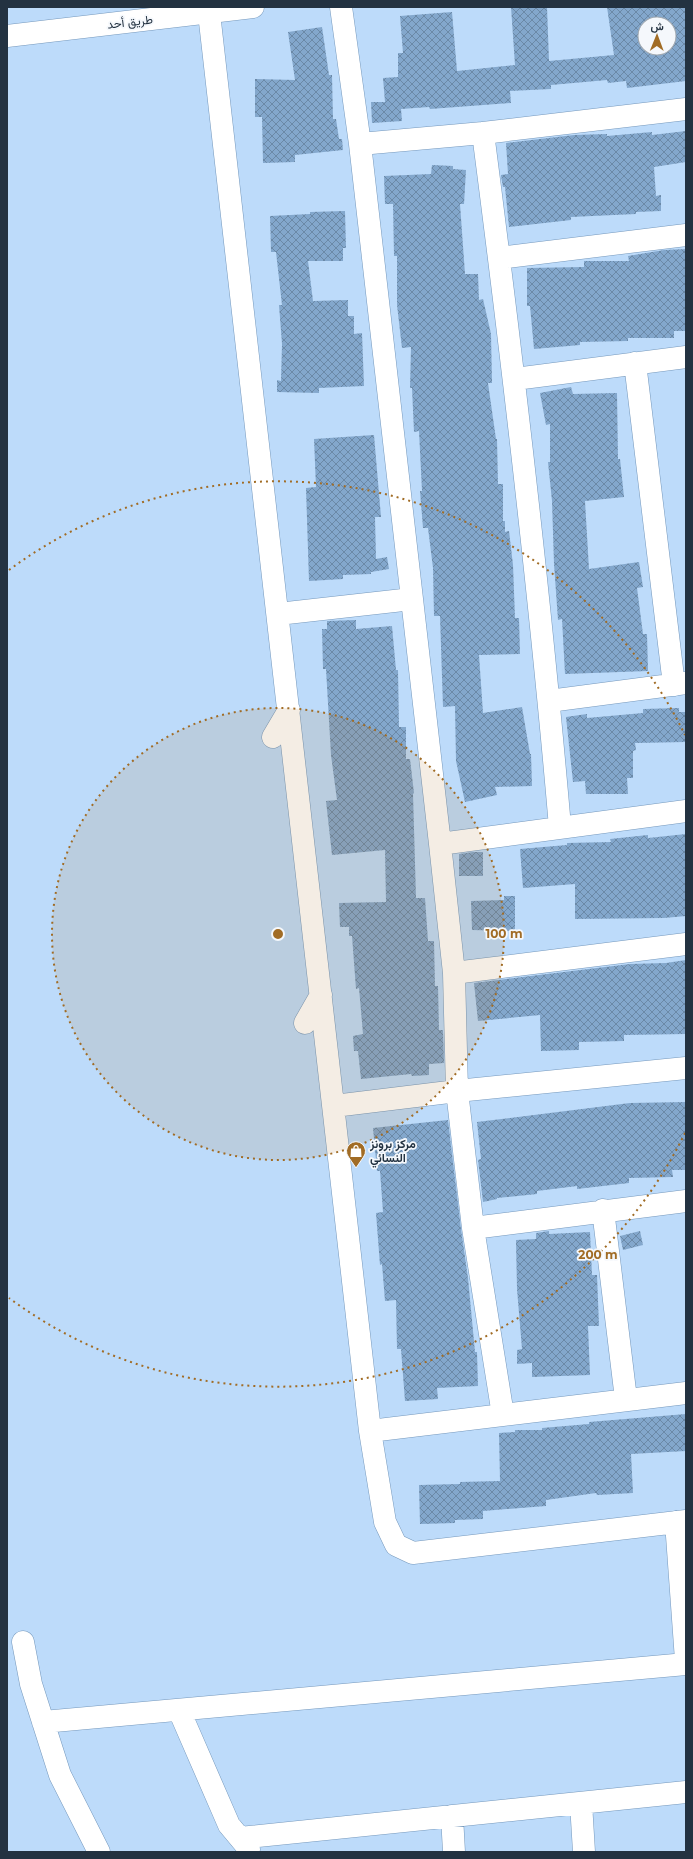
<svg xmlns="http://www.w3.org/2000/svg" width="693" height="1859" viewBox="0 0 693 1859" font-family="Montserrat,Vazirmatn,sans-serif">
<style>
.building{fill:url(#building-cross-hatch);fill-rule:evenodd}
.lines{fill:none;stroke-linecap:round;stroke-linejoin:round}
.minor-casing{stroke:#7598bc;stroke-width:23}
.major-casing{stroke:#7598bc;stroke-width:23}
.minor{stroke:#fff;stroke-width:22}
.major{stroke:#fff;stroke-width:22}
.ring{fill:none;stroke:#a16c25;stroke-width:2;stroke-dasharray:2 4}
.labels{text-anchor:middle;stroke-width:3.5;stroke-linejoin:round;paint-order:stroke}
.street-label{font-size:12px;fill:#233241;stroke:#f5f8fc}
.poi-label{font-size:12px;font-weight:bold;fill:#233241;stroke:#f5f8fc;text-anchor:start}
.centre{fill:#a16c25;stroke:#f5f8fc;stroke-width:2}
.ring-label{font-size:12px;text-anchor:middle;font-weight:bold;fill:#a16c25;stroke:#f5f8fc;stroke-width:3.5;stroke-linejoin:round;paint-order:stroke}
</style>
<defs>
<pattern id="building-cross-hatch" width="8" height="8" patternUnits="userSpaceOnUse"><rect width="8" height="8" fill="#83a7cc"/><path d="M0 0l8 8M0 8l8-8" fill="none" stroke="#6b89a7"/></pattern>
</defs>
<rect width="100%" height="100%" fill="#bddbfa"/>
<path class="building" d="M 511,7 L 547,7 L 549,61 L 614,55 L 607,7 L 686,7 L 686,81 L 627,88 L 626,81 L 608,83 L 607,80 L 551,85 L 551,89 L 510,91 L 511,103 L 430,109 L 429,107 L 401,109 L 402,121 L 372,123 L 371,102 L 385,102 L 383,78 L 398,77 L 398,53 L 403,53 L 400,16 L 452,12 L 457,71 L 515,65 ZM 645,24 L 669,24 L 669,48 L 645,50 Z
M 322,27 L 329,75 L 332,75 L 333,119 L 336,119 L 339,139 L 342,139 L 343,150 L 295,155 L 295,162 L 263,163 L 262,117 L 255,117 L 255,79 L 295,80 L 288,32 Z
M 686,131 L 686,162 L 654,167 L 656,196 L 661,195 L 661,211 L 636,212 L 636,214 L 614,215 L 571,217 L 571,220 L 509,227 L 505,187 L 503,187 L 501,176 L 501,175 L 508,174 L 506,143 L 574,135 L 607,134 L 607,136 L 652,132 L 652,135 Z
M 432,165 L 453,166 L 453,169 L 466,170 L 464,204 L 460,204 L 465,274 L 478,274 L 479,300 L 483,299 L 491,334 L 492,383 L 488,383 L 496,439 L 497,439 L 498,484 L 503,484 L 503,521 L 505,521 L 505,532 L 509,531 L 513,565 L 515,618 L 519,618 L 520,654 L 479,655 L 483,713 L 522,707 L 530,754 L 531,754 L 532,786 L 495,787 L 497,795 L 465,802 L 456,761 L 455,706 L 443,707 L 440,616 L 434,616 L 433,568 L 428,528 L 423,528 L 420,491 L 422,491 L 419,431 L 414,432 L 412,388 L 410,388 L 411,347 L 402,348 L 397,305 L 397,256 L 394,256 L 393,204 L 385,204 L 384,176 L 431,174 Z
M 345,211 L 346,248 L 343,248 L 343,261 L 308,261 L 313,301 L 348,300 L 348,316 L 354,316 L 354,334 L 362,333 L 364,386 L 319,388 L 319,393 L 277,392 L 277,380 L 281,381 L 282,344 L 279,305 L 282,305 L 276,252 L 271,252 L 270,216 L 310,214 L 310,212 Z
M 686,249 L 686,331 L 674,331 L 674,338 L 628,338 L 628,341 L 580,342 L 580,345 L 534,349 L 530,306 L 527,306 L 527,268 L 584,267 L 584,261 L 629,261 L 628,256 L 664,250 Z
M 571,387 L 573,394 L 617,393 L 618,459 L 620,459 L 624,497 L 585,501 L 589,569 L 639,562 L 643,587 L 637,588 L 643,634 L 647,634 L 648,671 L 565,674 L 562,619 L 558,620 L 554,564 L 552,501 L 548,462 L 550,462 L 550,424 L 546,425 L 540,393 Z
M 374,435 L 381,517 L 375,517 L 376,559 L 387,557 L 389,569 L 371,572 L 371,574 L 343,575 L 343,579 L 309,581 L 306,488 L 316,487 L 314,439 Z
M 356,620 L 356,629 L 392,626 L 396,670 L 398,670 L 399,727 L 406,727 L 406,759 L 410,759 L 414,793 L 413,794 L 416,898 L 425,898 L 428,941 L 434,941 L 435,986 L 438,986 L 439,1030 L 443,1030 L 444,1063 L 429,1064 L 429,1075 L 412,1076 L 411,1074 L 361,1079 L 358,1051 L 354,1051 L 353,1036 L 363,1034 L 359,988 L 356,989 L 352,936 L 349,936 L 349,927 L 340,927 L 339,903 L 386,902 L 385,850 L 332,855 L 326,801 L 337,800 L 331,755 L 326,669 L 323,669 L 322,629 L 327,629 L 327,621 Z
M 679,708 L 679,712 L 686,712 L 686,742 L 635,743 L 636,750 L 633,751 L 633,778 L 627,778 L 628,794 L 586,794 L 585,781 L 573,782 L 566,717 L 587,714 L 587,718 L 643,713 L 643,709 Z
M 686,834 L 686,916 L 664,918 L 575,919 L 575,884 L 523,888 L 520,849 L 567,845 L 567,843 L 611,842 L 610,839 L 648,835 L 648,838 Z
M 473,852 L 483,852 L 483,876 L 459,876 L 459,854 Z
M 504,896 L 515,896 L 515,931 L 472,930 L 471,901 L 504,900 Z
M 686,960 L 686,1034 L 624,1035 L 624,1041 L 579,1042 L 579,1050 L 541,1051 L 540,1015 L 478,1021 L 474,983 L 630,964 L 666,963 Z
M 686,1102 L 686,1170 L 672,1170 L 673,1177 L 629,1178 L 629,1183 L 577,1189 L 577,1186 L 537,1191 L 537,1194 L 497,1198 L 497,1199 L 483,1202 L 478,1160 L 481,1159 L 477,1122 L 630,1103 Z
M 448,1120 L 461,1229 L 468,1278 L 475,1352 L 477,1352 L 478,1386 L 437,1388 L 438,1399 L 405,1401 L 401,1349 L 397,1349 L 396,1300 L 385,1301 L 382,1264 L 380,1265 L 376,1213 L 383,1212 L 380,1171 L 377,1171 L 373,1128 Z
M 549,1231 L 549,1234 L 590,1232 L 592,1275 L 597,1275 L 599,1326 L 588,1326 L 590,1375 L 532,1377 L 532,1363 L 517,1364 L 517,1350 L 522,1349 L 517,1289 L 516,1240 L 536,1239 L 536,1233 Z
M 640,1231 L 643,1245 L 623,1250 L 620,1236 Z
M 686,1414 L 686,1451 L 631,1454 L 633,1493 L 597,1495 L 596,1493 L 546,1500 L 546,1506 L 483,1511 L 483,1519 L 455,1520 L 455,1523 L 420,1524 L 419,1485 L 460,1484 L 460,1482 L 500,1481 L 499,1433 L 515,1432 L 515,1430 L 542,1430 L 542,1428 L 589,1424 L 589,1422 Z"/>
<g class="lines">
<defs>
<path id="minor" d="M 341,7 L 360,144 L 440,844 L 454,973 L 457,1091 L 473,1228 L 503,1415
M 209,13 L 370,1431 L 385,1522 L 396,1545 L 413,1553 L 686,1521
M 483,133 C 513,364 540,595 560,827
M 360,144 L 483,133 L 686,109
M 499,258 L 686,235
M 635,363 L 674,685
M 515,379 L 686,357
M 278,614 L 412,599
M 549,701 L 686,683
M 273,737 L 289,710
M 440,844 L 686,811
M 454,973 L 686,944
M 305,1023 L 321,995
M 334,1106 L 457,1091 L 686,1068
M 603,1210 L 626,1399
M 473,1228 L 686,1201
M 370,1431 L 686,1393
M 676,1522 L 686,1660
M 23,1642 L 31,1684 L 60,1775 L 99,1852
M 179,1710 L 229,1825 L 249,1849
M 43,1722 L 686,1664
M 581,1803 L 584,1852
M 452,1816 L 454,1852
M 240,1838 L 686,1792"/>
<path id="major" d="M 7,36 L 253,7"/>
</defs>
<use href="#minor" class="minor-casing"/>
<use href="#major" class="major-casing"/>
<use href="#minor" class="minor"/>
<use href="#major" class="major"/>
</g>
<circle cx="278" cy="934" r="226" fill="#a16c25" fill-opacity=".12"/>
<g class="ring">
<circle cx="278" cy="934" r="226"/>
<path d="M685 1133A453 453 0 0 1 9 1298M9 570A453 453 0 0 1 685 735"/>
</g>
<defs>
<symbol id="shop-pin" viewBox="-11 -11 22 30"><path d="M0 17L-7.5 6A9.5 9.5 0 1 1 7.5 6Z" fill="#a16c25" stroke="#f5f8fc"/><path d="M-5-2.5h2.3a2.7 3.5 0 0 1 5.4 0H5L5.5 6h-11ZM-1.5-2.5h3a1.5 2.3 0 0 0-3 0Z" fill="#fff"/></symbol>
</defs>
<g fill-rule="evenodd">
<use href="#shop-pin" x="345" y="1140" width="22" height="30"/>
</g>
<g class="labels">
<g class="street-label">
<text transform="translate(130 22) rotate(-7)" y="4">طريق أحد</text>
</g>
<g class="poi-label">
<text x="370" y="1148">مركز برونز<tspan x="370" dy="14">النسائي</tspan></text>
</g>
</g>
<circle cx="278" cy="934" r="6" class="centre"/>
<g class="ring-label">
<text x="504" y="938">100 m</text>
<text x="598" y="1259">200 m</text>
</g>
<rect width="693" height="1859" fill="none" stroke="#233241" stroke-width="16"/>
<g transform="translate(657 36) rotate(1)"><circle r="19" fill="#f5f8fc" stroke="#a1a9b1"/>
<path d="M0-3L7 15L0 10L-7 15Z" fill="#a16c25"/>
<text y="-6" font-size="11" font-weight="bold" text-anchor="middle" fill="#233241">ش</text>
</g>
</svg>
